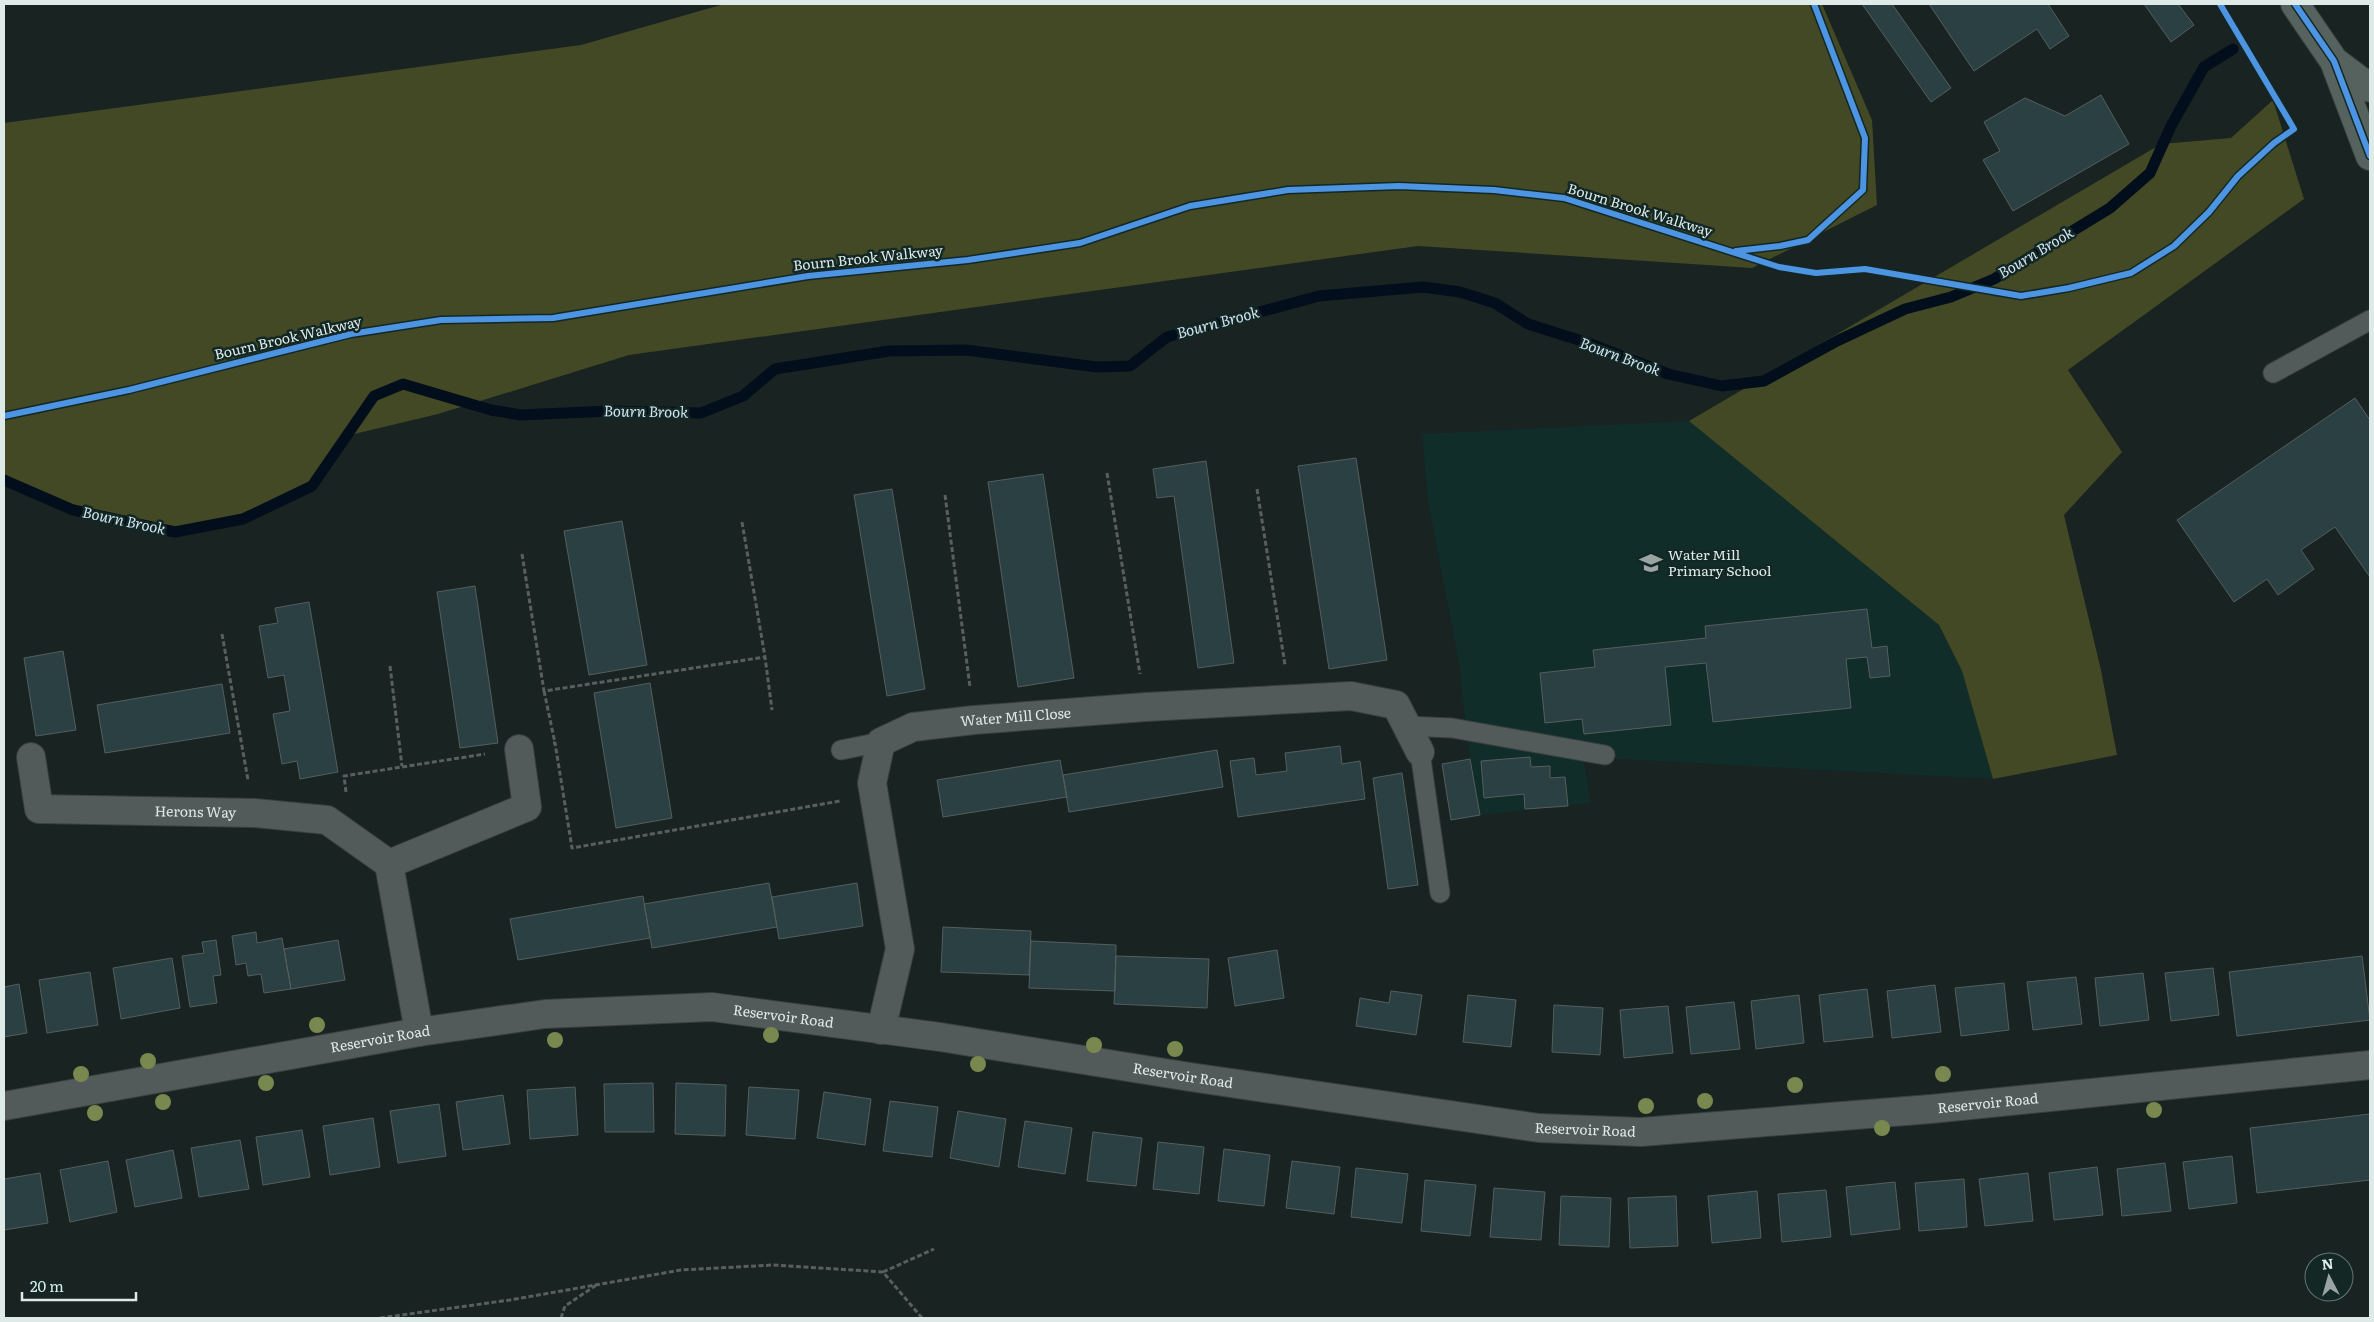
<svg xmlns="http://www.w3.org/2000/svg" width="2374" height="1322" viewBox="0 0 2374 1322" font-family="Literata,serif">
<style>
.built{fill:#112d29}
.green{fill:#424924}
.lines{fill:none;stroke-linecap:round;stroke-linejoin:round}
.stream{stroke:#020e1b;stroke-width:11}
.building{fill:#2a4043;stroke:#555e5f}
.lane-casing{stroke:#38403f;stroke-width:21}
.street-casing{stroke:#38403f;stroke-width:30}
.primary-casing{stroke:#38403f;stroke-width:30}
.path{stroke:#585f5e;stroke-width:3;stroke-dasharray:5 2.5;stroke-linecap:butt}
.lane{stroke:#525b59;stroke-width:19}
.street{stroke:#525b59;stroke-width:28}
.primary{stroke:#55625d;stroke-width:28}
.cycleway-casing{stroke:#132825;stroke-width:9}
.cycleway{stroke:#4d94e3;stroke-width:6}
.tree{fill:#79884f}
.labels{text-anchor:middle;stroke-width:5;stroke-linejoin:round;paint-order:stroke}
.street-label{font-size:14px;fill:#deeae8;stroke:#132825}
.poi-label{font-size:14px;fill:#deeae8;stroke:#132825;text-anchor:start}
.water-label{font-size:15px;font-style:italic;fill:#d2e2f0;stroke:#132825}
</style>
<rect width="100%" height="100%" fill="#182322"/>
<path class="built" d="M 1689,421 L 1939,625 L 1962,671 L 1993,779 L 1583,757 L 1591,803 L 1480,815 L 1470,759 L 1459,663 L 1428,501 L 1422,434 Z"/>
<path class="green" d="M 724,4 L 1822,4 L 1872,120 L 1877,205 L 1752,268 L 1418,246 L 629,355 L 438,414 L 346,436 L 312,486 L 243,519 L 175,532 L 4,486 L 4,123 L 581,45 Z
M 2273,100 L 2304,199 L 2068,370 L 2122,452 L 2064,515 L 2101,670 L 2117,755 L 1993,779 L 1962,671 L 1939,625 L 1689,421 L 2161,144 L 2231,138 Z"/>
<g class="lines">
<path class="stream" d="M 4,480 L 73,510 L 175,532 L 243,519 L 312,486 L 374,396 L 403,384 L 491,410 L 521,415 L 609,411 L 701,413 L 743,396 L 775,369 L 889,351 L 966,350 L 1097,367 L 1130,366 L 1167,337 L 1319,296 L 1423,287 L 1460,292 L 1495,303 L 1528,324 L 1585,342 L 1668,374 L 1722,386 L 1764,381 L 1837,341 L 1905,309 L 1951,297 L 1994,279 L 2110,208 L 2150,173 L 2171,126 L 2204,67 L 2233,49"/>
</g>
<path class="building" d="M 1862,4 L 1892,4 L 1951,88 L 1931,102 Z
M 1929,4 L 2048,4 L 2069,36 L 2050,49 L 2037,29 L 1974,71 Z
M 2144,4 L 2178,4 L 2194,25 L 2171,42 Z
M 2101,95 L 2129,144 L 2013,211 L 1983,160 L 2000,151 L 1984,122 L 2025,98 L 2065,116 Z
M 2355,398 L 2370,420 L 2370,577 L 2335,527 L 2301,550 L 2314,569 L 2278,595 L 2267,579 L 2234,602 L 2177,520 Z
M 1356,458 L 1387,660 L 1329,669 L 1298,466 Z
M 1206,461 L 1234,663 L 1198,668 L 1174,496 L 1157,498 L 1153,469 Z
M 1043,474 L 1074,678 L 1018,687 L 988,482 Z
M 892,489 L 925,689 L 887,696 L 854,495 Z
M 622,521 L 647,665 L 589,675 L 564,531 Z
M 475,586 L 498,743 L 460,748 L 437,592 Z
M 309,602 L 338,772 L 300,779 L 297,761 L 282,764 L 273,714 L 290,711 L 284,675 L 268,678 L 259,626 L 278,623 L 275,608 Z
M 1867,609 L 1872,648 L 1887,646 L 1890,676 L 1870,678 L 1867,657 L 1846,659 L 1851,708 L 1713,722 L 1706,663 L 1665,667 L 1671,725 L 1584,734 L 1582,719 L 1545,723 L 1540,673 L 1595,667 L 1593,650 L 1706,638 L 1705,626 Z
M 63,651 L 76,730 L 36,736 L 24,658 Z
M 650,683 L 672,818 L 616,828 L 594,693 Z
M 222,684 L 230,733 L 105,753 L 97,705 Z
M 1340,746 L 1342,764 L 1360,761 L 1365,799 L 1238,817 L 1230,761 L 1254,758 L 1256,775 L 1287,771 L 1285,753 Z
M 1217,750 L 1223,787 L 1069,812 L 1063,775 Z
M 1530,757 L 1531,767 L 1550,766 L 1550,778 L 1565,777 L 1568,806 L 1525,809 L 1524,794 L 1484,798 L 1481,761 Z
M 1470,759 L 1480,815 L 1451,820 L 1442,764 Z
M 1060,760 L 1067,797 L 943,817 L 937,780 Z
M 1402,773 L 1418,885 L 1388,889 L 1373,778 Z
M 769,883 L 777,927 L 652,948 L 644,904 Z
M 857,883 L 863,926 L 779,939 L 772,897 Z
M 643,896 L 650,938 L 518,960 L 510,919 Z
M 943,927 L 1031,931 L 1029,975 L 941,972 Z
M 256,932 L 257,943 L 282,938 L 291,989 L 264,993 L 261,974 L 248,976 L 246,963 L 236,965 L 232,936 Z
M 216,940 L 221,975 L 213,976 L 217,1003 L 190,1007 L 182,956 L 204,953 L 202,942 Z
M 338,940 L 345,980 L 291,989 L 284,949 Z
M 1031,941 L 1116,945 L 1115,991 L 1029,988 Z
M 1277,950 L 1284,998 L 1235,1006 L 1228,958 Z
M 1116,956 L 1209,959 L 1207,1008 L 1114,1004 Z
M 2362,956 L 2370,1020 L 2237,1036 L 2229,972 Z
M 172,958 L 180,1008 L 121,1019 L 113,968 Z
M 2213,968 L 2219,1015 L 2171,1021 L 2165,973 Z
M 90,972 L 98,1025 L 47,1033 L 39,980 Z
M 2143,973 L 2149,1020 L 2100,1026 L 2095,978 Z
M 2076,977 L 2082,1024 L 2033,1030 L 2027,982 Z
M 2004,983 L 2009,1030 L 1961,1036 L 1955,988 Z
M 19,984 L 27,1033 L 4,1037 L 4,987 Z
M 1935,985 L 1941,1032 L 1892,1038 L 1887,991 Z
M 1867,989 L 1873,1037 L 1824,1042 L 1819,995 Z
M 1391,991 L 1422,995 L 1416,1035 L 1356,1026 L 1360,998 L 1389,1003 Z
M 1468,995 L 1516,1000 L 1511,1047 L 1463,1042 Z
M 1799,995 L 1804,1043 L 1756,1049 L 1751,1001 Z
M 1734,1002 L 1740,1049 L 1691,1054 L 1686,1007 Z
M 1554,1005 L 1603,1008 L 1600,1055 L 1552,1052 Z
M 1668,1006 L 1673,1053 L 1624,1058 L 1620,1010 Z
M 653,1083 L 654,1132 L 605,1132 L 604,1084 Z
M 676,1083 L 726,1085 L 725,1136 L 675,1134 Z
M 575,1087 L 578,1135 L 530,1139 L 527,1090 Z
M 749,1087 L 799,1090 L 795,1139 L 746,1135 Z
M 824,1092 L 871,1099 L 865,1145 L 817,1138 Z
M 503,1095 L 510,1144 L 463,1150 L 456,1102 Z
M 890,1101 L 938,1107 L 932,1157 L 883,1151 Z
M 439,1104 L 446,1156 L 398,1163 L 390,1111 Z
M 958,1111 L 1006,1119 L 999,1167 L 950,1158 Z
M 2370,1114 L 2370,1180 L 2257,1193 L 2250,1128 Z
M 373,1118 L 380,1167 L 330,1175 L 323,1126 Z
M 1025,1121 L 1072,1128 L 1065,1174 L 1018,1167 Z
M 302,1130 L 310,1177 L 263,1185 L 256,1137 Z
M 1093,1132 L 1142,1138 L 1136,1186 L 1087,1181 Z
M 240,1140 L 249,1189 L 199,1197 L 191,1148 Z
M 1158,1142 L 1204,1147 L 1199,1194 L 1153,1189 Z
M 1224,1149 L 1270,1155 L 1264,1206 L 1218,1201 Z
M 173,1150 L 182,1198 L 135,1207 L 126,1160 Z
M 2232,1156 L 2237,1203 L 2189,1209 L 2183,1162 Z
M 108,1161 L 117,1212 L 70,1222 L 60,1170 Z
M 1292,1161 L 1340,1167 L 1334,1214 L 1286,1208 Z
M 2165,1163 L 2171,1211 L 2122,1216 L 2117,1169 Z
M 2097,1167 L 2103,1215 L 2054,1220 L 2049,1173 Z
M 1356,1168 L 1408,1174 L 1402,1223 L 1351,1217 Z
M 40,1173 L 48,1223 L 4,1230 L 4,1179 Z
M 2028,1173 L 2033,1221 L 1985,1226 L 1979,1179 Z
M 1964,1179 L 1967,1227 L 1919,1231 L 1915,1183 Z
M 1425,1180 L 1476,1185 L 1470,1236 L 1421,1231 Z
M 1895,1182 L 1900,1229 L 1851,1235 L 1846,1187 Z
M 1494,1188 L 1545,1192 L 1541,1240 L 1490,1237 Z
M 1826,1190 L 1831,1237 L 1782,1242 L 1778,1194 Z
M 1757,1191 L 1761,1238 L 1712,1243 L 1708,1196 Z
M 1561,1196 L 1611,1198 L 1609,1247 L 1559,1245 Z
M 1676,1196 L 1678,1246 L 1630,1248 L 1628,1198 Z"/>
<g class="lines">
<defs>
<path id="lane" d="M 2273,373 L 2370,320
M 1406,726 L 1452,728 L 1605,755
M 841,750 L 881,742
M 1420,752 L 1440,893"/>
<g id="street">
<path id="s1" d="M 31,757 L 39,809 L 254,813 L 327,820 L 389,864"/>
<path id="s2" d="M 881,1030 L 900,949 L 872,783 L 881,742 L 913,727 L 974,720 L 1146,707 L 1351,696 L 1396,705 L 1420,752"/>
<path d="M 419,1032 L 389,864 L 527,807 L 519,749"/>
<path id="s3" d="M 4,1106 L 419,1032 L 545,1014 L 712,1007 L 940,1037 L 1190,1077 L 1539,1128 L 1641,1132 L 1931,1109 L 2370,1065"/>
</g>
<path id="primary" d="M 2295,4 L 2334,61 L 2370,156
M 2334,61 L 2370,88"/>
</defs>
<use href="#lane" class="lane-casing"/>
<use href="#street" class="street-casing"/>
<use href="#primary" class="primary-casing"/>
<path class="path" d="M 1107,473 L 1140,674
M 1257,489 L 1285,665
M 945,495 L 970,687
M 742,522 L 765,657 L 772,710
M 522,554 L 544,691 L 765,657
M 222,634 L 248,780
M 390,666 L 402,766
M 544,691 L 555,743
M 553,743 L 555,743 L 572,848 L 840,801
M 346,792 L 344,776 L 485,754
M 883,1272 L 934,1249
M 380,1318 L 510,1300 L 681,1270 L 773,1265 L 883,1272 L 922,1318
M 561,1318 L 565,1306 L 598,1284"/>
<use href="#lane" class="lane"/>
<use href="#street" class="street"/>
<use href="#primary" class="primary"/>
<defs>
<path id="cycleway" d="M 2295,4 L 2334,61 L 2370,156
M 1736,251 L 1780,246 L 1808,240 L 1863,190 L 1865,138 L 1814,4
M 4,416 L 129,390 L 351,334 L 441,320 L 553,318 L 808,276 L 968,260 L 1080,243 L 1190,206 L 1288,190 L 1399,186 L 1494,190 L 1564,198 L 1779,267 L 1816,273 L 1865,269 L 2021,296 L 2069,288 L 2131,273 L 2174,246 L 2209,212 L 2238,176 L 2274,143 L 2294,129 L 2220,4"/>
</defs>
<use href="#cycleway" class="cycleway-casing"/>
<use href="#cycleway" class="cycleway"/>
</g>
<g class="tree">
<circle cx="317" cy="1025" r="8"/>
<circle cx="771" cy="1035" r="8"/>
<circle cx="555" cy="1040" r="8"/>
<circle cx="1094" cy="1045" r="8"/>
<circle cx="1175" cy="1049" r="8"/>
<circle cx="148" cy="1061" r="8"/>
<circle cx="978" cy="1064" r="8"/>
<circle cx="81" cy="1074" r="8"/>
<circle cx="1943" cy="1074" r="8"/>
<circle cx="266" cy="1083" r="8"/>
<circle cx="1795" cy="1085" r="8"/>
<circle cx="1705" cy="1101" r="8"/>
<circle cx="163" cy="1102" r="8"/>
<circle cx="1646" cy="1106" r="8"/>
<circle cx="2154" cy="1110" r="8"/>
<circle cx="95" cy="1113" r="8"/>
<circle cx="1882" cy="1128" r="8"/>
</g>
<defs>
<symbol id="school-bare" viewBox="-9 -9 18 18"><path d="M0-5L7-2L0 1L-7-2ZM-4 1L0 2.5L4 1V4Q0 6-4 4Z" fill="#99a4a3" stroke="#132825" stroke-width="2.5" paint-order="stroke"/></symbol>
</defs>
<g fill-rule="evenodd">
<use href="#school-bare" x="1635" y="547" width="32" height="32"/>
</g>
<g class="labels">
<g class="street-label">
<text transform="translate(1640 210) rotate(17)" y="5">Bourn Brook Walkway</text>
<text transform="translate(868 258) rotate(-6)" y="5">Bourn Brook Walkway</text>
<text transform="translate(288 338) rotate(-13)" y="5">Bourn Brook Walkway</text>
<text dy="5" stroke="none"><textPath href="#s2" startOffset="432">Water Mill Close</textPath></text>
<text dy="5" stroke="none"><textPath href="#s1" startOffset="209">Herons Way</textPath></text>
<text dy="5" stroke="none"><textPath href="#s3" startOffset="788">Reservoir Road</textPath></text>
<text dy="5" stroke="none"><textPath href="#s3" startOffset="382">Reservoir Road</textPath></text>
<text dy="5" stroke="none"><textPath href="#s3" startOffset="1192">Reservoir Road</textPath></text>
<text dy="5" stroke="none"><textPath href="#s3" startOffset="2002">Reservoir Road</textPath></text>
<text dy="5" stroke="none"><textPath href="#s3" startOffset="1598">Reservoir Road</textPath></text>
</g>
<g class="poi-label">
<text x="1668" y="560">Water Mill<tspan x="1668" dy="16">Primary School</tspan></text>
</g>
<g class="water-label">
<text transform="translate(2036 253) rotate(-31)" y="5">Bourn Brook</text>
<text transform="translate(1218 323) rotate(-15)" y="5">Bourn Brook</text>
<text transform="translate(1620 357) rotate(20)" y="5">Bourn Brook</text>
<text transform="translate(646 412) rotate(1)" y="5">Bourn Brook</text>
<text transform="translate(124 521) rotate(12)" y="5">Bourn Brook</text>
</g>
</g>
<rect width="2374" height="1322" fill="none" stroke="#deeae8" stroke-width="10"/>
<g transform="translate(2329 1277) rotate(354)"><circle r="24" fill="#132825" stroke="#647673"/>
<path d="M0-4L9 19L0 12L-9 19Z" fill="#99a4a3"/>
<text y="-8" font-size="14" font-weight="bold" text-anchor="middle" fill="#deeae8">N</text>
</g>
<path d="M22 1292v8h114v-8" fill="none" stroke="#deeae8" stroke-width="2.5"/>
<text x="30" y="1292" font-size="15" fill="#deeae8" stroke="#132825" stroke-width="4" paint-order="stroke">20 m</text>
</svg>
